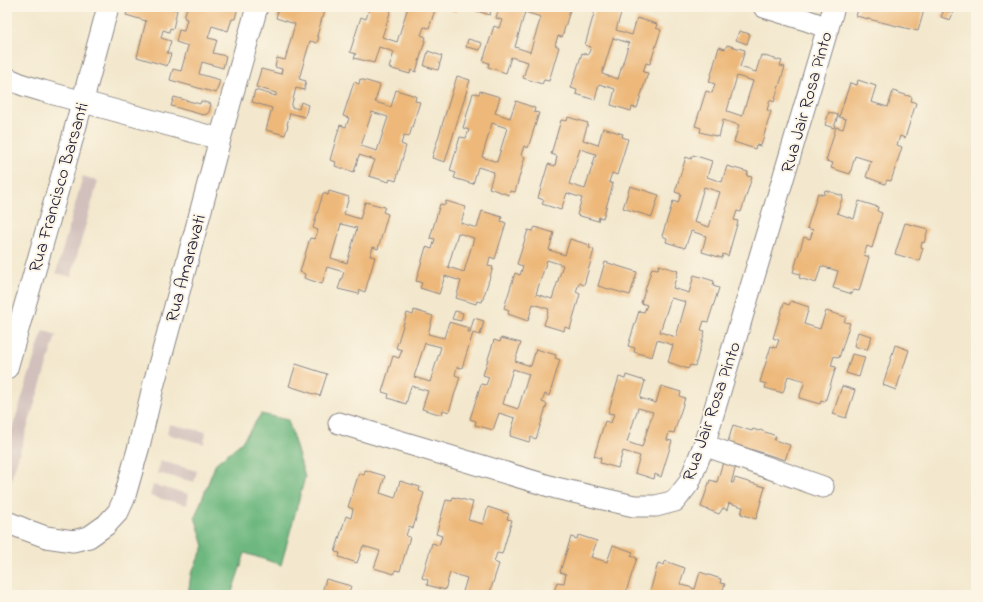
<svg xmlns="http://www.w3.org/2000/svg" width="983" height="602" viewBox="0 0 983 602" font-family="'Indie Flower',sans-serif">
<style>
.industrial{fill:#d1c0bc}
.forest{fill:#6eb880;stroke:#486d5e}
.building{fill:#edb879;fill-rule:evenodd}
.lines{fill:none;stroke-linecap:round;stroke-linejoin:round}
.minor-casing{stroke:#8a8584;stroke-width:23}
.minor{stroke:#fff;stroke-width:21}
.labels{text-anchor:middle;stroke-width:4;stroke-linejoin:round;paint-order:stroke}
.street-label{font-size:18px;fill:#22223b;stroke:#fcf5e5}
</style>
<rect width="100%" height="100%" fill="#fcf5e5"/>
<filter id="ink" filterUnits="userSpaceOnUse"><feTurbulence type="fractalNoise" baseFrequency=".025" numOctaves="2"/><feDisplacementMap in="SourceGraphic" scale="8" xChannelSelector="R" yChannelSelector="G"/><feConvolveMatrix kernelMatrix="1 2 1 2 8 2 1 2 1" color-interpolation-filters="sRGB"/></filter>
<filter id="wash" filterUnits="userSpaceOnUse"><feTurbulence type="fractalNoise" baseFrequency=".012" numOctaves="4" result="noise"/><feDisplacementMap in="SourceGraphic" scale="16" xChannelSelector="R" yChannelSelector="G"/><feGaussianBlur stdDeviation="0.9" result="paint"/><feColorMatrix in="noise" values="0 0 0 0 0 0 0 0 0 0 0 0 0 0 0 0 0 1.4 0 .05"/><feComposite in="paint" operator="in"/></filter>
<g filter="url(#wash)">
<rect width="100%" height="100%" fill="#f3e8ce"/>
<path class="industrial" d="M 83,176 L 98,181 L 71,277 L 56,273 Z
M 43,330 L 56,335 L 8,490 L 7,489 L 7,445 Z
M 169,424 L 206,432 L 204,444 L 167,434 Z
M 161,461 L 197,471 L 194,482 L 157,473 Z
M 153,485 L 189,494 L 187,505 L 150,496 Z"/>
<path class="forest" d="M 261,414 L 288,420 L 305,477 L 281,565 L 245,553 L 231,595 L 188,595 L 191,574 L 204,546 L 195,517 L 216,463 L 241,443 Z"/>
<g id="blocks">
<path class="building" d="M 128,7 L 142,8 L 171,7 L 170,8 L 177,10 L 173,29 L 170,28 L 169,32 L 163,30 L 161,38 L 171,41 L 167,53 L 171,54 L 167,66 L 137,57 L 146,21 L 126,15 Z
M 187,7 L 238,7 L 235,19 L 232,19 L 228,31 L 212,26 L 208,38 L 217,40 L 213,53 L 226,56 L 223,68 L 202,62 L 199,74 L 220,80 L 216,93 L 170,80 L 173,69 L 181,71 L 188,46 L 176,42 L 179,30 L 184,31 L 187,19 L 184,18 Z
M 279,7 L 288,8 L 288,7 L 326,7 L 323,18 L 322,18 L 317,36 L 319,37 L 317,43 L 310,41 L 299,79 L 306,81 L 304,90 L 296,88 L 291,107 L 299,109 L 301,102 L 308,105 L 305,117 L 290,113 L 287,125 L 288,125 L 285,135 L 266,130 L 272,108 L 252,102 L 255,90 L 276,96 L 276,93 L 256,87 L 261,69 L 281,74 L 282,69 L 275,67 L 277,58 L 285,60 L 295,24 L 276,18 Z
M 362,7 L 392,7 L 382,37 L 397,42 L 408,7 L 436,7 L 429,28 L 424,27 L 421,35 L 426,37 L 416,72 L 411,70 L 410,74 L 389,68 L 394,52 L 379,47 L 374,63 L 354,58 L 356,54 L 350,52 L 361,17 L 366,19 L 369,10 Z
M 442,7 L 457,7 L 456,12 Z
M 478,7 L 492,7 L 490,15 L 477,11 Z
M 499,7 L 540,7 L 544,8 L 544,7 L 571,7 L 562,37 L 558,36 L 555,45 L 559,47 L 549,81 L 544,80 L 542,84 L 523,78 L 528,62 L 511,57 L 506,73 L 488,67 L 489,63 L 483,61 L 494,26 L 499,28 L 502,20 L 496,18 ZM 525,12 L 541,17 L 530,52 L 515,47 Z
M 602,7 L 621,13 L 616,30 L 632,35 L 637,18 L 657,24 L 656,28 L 661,30 L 650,64 L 646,63 L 643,72 L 648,73 L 637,108 L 632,107 L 631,111 L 611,105 L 615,89 L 599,84 L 595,100 L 576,94 L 577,90 L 571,88 L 582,53 L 588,55 L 591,47 L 585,45 L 595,10 L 601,11 ZM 613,38 L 629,43 L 618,79 L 602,74 Z
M 859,7 L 925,7 L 918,31 L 856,16 Z
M 944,10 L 953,13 L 950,20 L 941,17 Z
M 739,31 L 750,34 L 747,44 L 736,40 Z
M 468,39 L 482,43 L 480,50 L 466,47 Z
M 727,45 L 745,50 L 740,67 L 756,72 L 761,55 L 782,61 L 780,66 L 785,67 L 774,102 L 770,100 L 767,110 L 771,111 L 761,146 L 756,145 L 755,149 L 734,142 L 739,125 L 723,120 L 719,137 L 700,132 L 701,128 L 695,126 L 706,91 L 712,93 L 715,84 L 709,82 L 719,47 L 725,49 ZM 737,76 L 753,81 L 742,116 L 727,111 Z
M 428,51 L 442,56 L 438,70 L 424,66 Z
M 457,76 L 470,80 L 445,162 L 432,158 Z
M 360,79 L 380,85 L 375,102 L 391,107 L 396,90 L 416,96 L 415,101 L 420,102 L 409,137 L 404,135 L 401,144 L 406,146 L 396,181 L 390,179 L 389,182 L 369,176 L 375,160 L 359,155 L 354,172 L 335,166 L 336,162 L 330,160 L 340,125 L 346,127 L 349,118 L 343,116 L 354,82 L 359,84 ZM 372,112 L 388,117 L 377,151 L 361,146 Z
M 858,80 L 876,86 L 871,102 L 888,107 L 893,91 L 912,97 L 911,101 L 916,103 L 905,138 L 900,136 L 897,145 L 902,147 L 891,181 L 887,180 L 885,184 L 866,177 L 871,161 L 855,156 L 850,174 L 831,168 L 833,163 L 826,161 L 836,127 L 843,129 L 846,119 L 839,117 L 850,83 L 857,85 Z
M 480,91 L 500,97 L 495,113 L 510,118 L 516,101 L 535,108 L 534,112 L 539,113 L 528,148 L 524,146 L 521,155 L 525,157 L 515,192 L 510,191 L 509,195 L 489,188 L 494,172 L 478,167 L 473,184 L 454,178 L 456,173 L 450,171 L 460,137 L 466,138 L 469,130 L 463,128 L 473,93 L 479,94 ZM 492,123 L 507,128 L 497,162 L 482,157 Z
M 174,97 L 200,104 L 201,101 L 211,104 L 209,112 L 207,114 L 203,115 L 171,106 Z
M 829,112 L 838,115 L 834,128 L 825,125 Z
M 568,117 L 588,123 L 583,140 L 598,145 L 603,128 L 623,134 L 622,137 L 628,139 L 617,175 L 612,173 L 609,182 L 613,184 L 603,218 L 599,217 L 598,221 L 577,215 L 582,198 L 567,193 L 561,210 L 542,204 L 544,200 L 538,198 L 548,164 L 555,166 L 557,156 L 551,154 L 561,120 L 567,121 ZM 580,149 L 596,154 L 585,189 L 569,184 Z
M 693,155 L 712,161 L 707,177 L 722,182 L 727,166 L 748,172 L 747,176 L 752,177 L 741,212 L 737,211 L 734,220 L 738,221 L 728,256 L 723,254 L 722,258 L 702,252 L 706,236 L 691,231 L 685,248 L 666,242 L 667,238 L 662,236 L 673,201 L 678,203 L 681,194 L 675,192 L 686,157 L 691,159 ZM 704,187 L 720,192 L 709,227 L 694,222 Z
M 630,186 L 659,195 L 652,217 L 623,208 Z
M 825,190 L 843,196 L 837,213 L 854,219 L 859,201 L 878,207 L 877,211 L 882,213 L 872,248 L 867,246 L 864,255 L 869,257 L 859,291 L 854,290 L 852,294 L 833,288 L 838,271 L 821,266 L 816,283 L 799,278 L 800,274 L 793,272 L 804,237 L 810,239 L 813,230 L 807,228 L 818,193 L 824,195 Z
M 329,191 L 349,197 L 344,214 L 360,219 L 365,202 L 385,207 L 383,212 L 388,214 L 378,249 L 373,247 L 370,256 L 375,257 L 365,292 L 360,290 L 359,294 L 338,289 L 344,272 L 327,267 L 322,284 L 304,278 L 305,274 L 300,272 L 310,238 L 315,239 L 318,230 L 313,228 L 323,193 L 328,195 ZM 341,224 L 357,228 L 347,263 L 331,258 Z
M 446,201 L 466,207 L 461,223 L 477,228 L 482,211 L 502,217 L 501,221 L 506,223 L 495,259 L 490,257 L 488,266 L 493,267 L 482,302 L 477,301 L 476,304 L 456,298 L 461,281 L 445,276 L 439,294 L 420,288 L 422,283 L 416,281 L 426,247 L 432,249 L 435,239 L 430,238 L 440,204 L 445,205 ZM 458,233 L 474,238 L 464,272 L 448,267 Z
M 905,223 L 928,229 L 924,243 L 922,242 L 921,247 L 923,248 L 919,261 L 895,254 Z
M 535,227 L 554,233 L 549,250 L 565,255 L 570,239 L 590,245 L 589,248 L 594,250 L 584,285 L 579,283 L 576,292 L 580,294 L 570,329 L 565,327 L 564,331 L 544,325 L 549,309 L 533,304 L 528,321 L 508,314 L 509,310 L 504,308 L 515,273 L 520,275 L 523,266 L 517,264 L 528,230 L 533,231 ZM 547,260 L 563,265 L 552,299 L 536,294 Z
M 605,262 L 637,272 L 630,295 L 598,286 Z
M 659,265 L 678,271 L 673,288 L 689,293 L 694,275 L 714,281 L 713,286 L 719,288 L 708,322 L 704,321 L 701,330 L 705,331 L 695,366 L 690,365 L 688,369 L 668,362 L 673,345 L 657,340 L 652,357 L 634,352 L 635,348 L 628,346 L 639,311 L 644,312 L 647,305 L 641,303 L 652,268 L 658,269 ZM 671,298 L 686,302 L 676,337 L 660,332 Z
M 791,301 L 809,307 L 804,324 L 820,329 L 826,311 L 846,317 L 844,322 L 850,323 L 839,358 L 834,356 L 831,366 L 836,367 L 825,402 L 821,401 L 820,404 L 799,398 L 805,381 L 788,376 L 783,393 L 765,388 L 766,384 L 760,382 L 771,346 L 776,348 L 779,340 L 773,338 L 784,303 L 789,305 Z
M 414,310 L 433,316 L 428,334 L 444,338 L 449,322 L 469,328 L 468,332 L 470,332 L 474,318 L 484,321 L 480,335 L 473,333 L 462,368 L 457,367 L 455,375 L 460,377 L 449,412 L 443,410 L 442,415 L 422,409 L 428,391 L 411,386 L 406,404 L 388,398 L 389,394 L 382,392 L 393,356 L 399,358 L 402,350 L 396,348 L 407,313 L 413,315 ZM 425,343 L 441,347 L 430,382 L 414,377 Z
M 455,311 L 463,313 L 461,321 L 452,319 Z
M 858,332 L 872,336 L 867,350 L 854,346 Z
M 501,338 L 521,343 L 515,361 L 531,366 L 536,349 L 556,355 L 555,358 L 560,360 L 549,396 L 545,394 L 542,402 L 547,404 L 536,439 L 531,437 L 529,442 L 510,436 L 515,418 L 499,413 L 493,430 L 475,425 L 476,421 L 470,419 L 481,384 L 486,385 L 489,377 L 483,375 L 494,340 L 500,342 ZM 513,369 L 529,374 L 518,409 L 503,404 Z
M 895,345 L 909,350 L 896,390 L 883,385 Z
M 852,354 L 865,357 L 859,377 L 846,373 Z
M 296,364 L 327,374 L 320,396 L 289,386 Z
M 626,375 L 645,381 L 640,398 L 656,403 L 661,386 L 681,392 L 680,396 L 685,398 L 674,433 L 669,432 L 667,440 L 672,441 L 661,477 L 655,474 L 654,479 L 635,473 L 640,456 L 623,451 L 618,468 L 600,463 L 601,458 L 594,456 L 605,421 L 611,423 L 614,414 L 608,413 L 619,377 L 625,379 ZM 638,408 L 653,412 L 642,447 L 627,442 Z
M 842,386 L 855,390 L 846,418 L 833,414 Z
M 733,425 L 752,431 L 753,429 L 759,431 L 760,430 L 776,436 L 774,440 L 790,445 L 785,460 L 728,442 Z
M 723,462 L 736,466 L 731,483 L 733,483 L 735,478 L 765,487 L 756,519 L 741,514 L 743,507 L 729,503 L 727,510 L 723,508 L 719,514 L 701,507 L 710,480 L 717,482 Z
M 365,470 L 385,476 L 380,493 L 395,498 L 400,481 L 420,487 L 419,491 L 424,493 L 413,528 L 409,526 L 406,536 L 410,537 L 400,571 L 395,570 L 394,574 L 374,568 L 380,551 L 363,546 L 357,563 L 339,557 L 340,553 L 335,552 L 346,516 L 351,518 L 353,509 L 348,507 L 359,473 L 364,475 Z
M 453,497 L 473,502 L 468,520 L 483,524 L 488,507 L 509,514 L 507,519 L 512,520 L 502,554 L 497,553 L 494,562 L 499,564 L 489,595 L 462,595 L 467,578 L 450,573 L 445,590 L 427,585 L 428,580 L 422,578 L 432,543 L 439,545 L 442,536 L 436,534 L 446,500 L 452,501 Z
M 578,535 L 597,541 L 591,557 L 607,562 L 613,545 L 633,552 L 631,556 L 637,558 L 626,592 L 621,591 L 620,595 L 553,595 L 557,582 L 564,583 L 566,574 L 560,572 L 571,537 L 577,539 Z
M 665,561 L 685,568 L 680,584 L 695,589 L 700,572 L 721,579 L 720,583 L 725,584 L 721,595 L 649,595 L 658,563 L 664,565 Z
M 326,579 L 351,586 L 348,595 L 321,595 Z"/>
</g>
</g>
<g filter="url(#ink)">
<use href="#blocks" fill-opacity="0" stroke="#8a8584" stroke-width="1"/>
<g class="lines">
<defs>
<path id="minor" d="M 764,7 L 806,20 L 828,28
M 7,78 L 23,85 L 43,91 L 220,139
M 7,368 L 69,151 L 108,7
M 339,423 L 556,488 L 634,506 L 656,506 L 675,501 L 689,483 L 704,445 L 834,7
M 704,445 L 823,487
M 7,522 L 24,529 L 46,537 L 73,541 L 89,537 L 106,525 L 118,512 L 124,499 L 139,446 L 153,387 L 180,288 L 220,139 L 257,7"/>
</defs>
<use href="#minor" class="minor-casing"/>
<use href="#minor" class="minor"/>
</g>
</g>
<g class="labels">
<g class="street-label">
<text transform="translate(806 102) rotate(-74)" y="6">Rua Jair Rosa Pinto</text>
<text transform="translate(58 187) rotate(-74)" y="6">Rua Francisco Barsanti</text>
<text transform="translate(185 268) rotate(-75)" y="6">Rua Amaravati</text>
<text transform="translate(711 411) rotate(-71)" y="6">Rua Jair Rosa Pinto</text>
</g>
</g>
<rect width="983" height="602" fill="none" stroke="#fcf5e5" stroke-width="24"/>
</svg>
